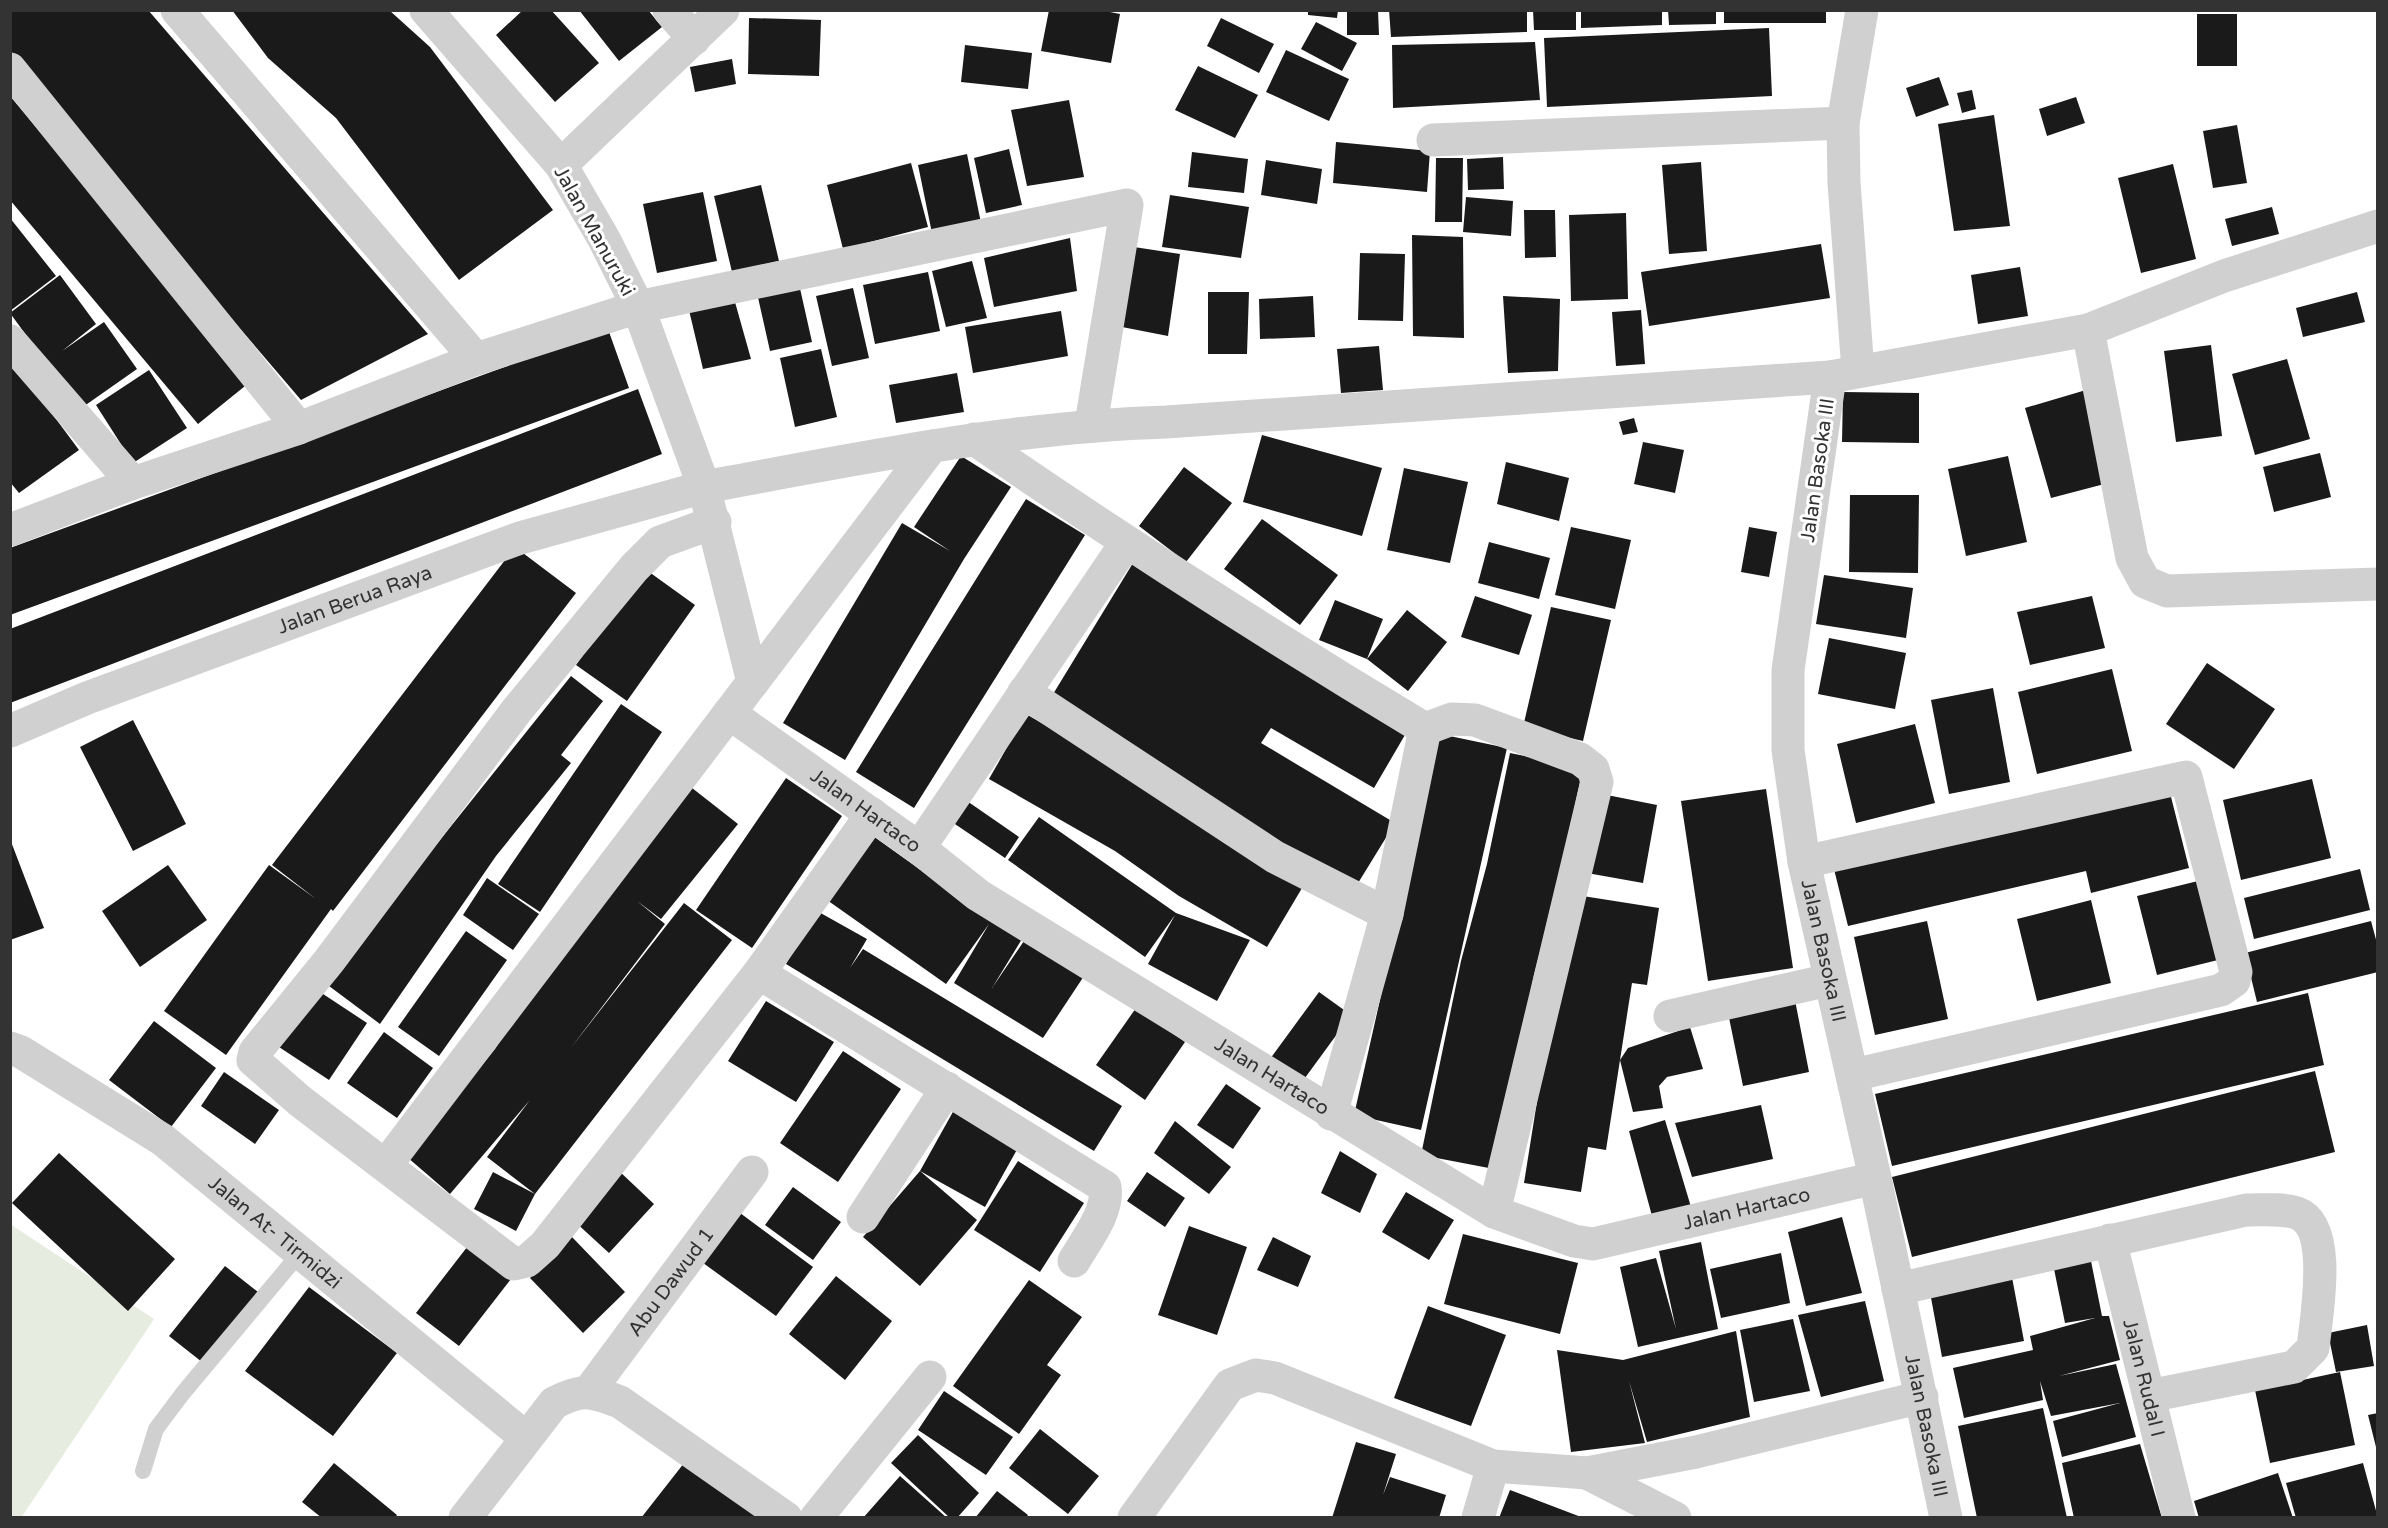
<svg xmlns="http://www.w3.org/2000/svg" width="2388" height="1528" viewBox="0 0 2388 1528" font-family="'Varela Round',sans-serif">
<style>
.green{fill:#e6ecdf}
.building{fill:#1a1a1a}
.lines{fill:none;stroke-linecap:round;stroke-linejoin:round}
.service{stroke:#d0d0d0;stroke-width:16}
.minor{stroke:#d0d0d0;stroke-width:33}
.tertiary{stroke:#d0d0d0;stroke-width:33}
.labels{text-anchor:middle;stroke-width:6;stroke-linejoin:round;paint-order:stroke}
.street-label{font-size:20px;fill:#333;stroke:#fff}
</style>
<rect width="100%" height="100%" fill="#fff"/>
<path class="green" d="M 10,1224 L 154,1319 L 21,1518 L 10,1517 Z"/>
<path class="building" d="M 10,10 L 148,10 L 428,334 L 301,400 L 144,216 L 10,51 Z
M 232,10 L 389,10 L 430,47 L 553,210 L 459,280 L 336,118 L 268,58 Z
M 523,10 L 551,10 L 599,63 L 555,102 L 496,35 Z
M 579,10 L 648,10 L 662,27 L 619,61 Z
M 1049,10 L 1100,10 L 1120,14 L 1111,63 L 1041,51 Z
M 1308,10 L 1338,10 L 1337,18 L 1308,15 Z
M 1347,10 L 1378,10 L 1379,35 L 1347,35 Z
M 1389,10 L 1527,10 L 1527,32 L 1391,37 Z
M 1533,10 L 1576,10 L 1576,30 L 1534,30 Z
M 1581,10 L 1662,10 L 1662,25 L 1581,28 Z
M 1668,10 L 1716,10 L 1716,24 L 1669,25 Z
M 1724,10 L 1826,10 L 1826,23 L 1724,23 Z
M 2197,14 L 2237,14 L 2237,66 L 2197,66 Z
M 749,18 L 821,20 L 819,76 L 748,74 Z
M 1221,18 L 1274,44 L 1259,73 L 1207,46 Z
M 1316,22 L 1357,43 L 1342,71 L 1301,49 Z
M 1769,28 L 1772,96 L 1547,107 L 1544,38 Z
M 1535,42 L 1540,100 L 1393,108 L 1392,45 Z
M 965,45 L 1032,53 L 1028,89 L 961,82 Z
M 1286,50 L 1349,79 L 1329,121 L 1266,92 Z
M 732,59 L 736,84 L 695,92 L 690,67 Z
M 1198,66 L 1258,95 L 1235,138 L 1175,110 Z
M 1939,77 L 1949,105 L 1916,117 L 1906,88 Z
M 1972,90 L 1976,109 L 1962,113 L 1957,93 Z
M 10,96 L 250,382 L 198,424 L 10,200 Z
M 2076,97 L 2085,123 L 2047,136 L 2039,109 Z
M 1069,100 L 1084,177 L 1027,186 L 1011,110 Z
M 1994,115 L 2010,226 L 1954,231 L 1938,124 Z
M 2237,125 L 2247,183 L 2213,188 L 2203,131 Z
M 1336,142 L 1430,151 L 1427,192 L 1333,183 Z
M 1009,149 L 1022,205 L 986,213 L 974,158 Z
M 1192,152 L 1248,159 L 1244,193 L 1188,187 Z
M 967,154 L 982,228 L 933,238 L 918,165 Z
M 1503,157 L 1504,189 L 1468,190 L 1467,159 Z
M 1436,158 L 1463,158 L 1462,222 L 1435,222 Z
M 1266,160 L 1322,169 L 1317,204 L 1261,195 Z
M 1701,162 L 1707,251 L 1669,254 L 1662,165 Z
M 911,163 L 928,227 L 843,249 L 827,185 Z
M 2173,164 L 2196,259 L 2141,273 L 2118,178 Z
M 761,185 L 779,261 L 732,272 L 714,196 Z
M 703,192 L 717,261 L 657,273 L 643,204 Z
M 1170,195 L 1249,207 L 1241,258 L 1162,247 Z
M 1466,197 L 1513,201 L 1511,236 L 1463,232 Z
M 2272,207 L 2279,234 L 2232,246 L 2225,219 Z
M 1524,210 L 1555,210 L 1556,257 L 1525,258 Z
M 1626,213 L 1628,299 L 1571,301 L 1569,215 Z
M 10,218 L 56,276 L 10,311 Z
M 1412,235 L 1463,237 L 1464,338 L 1413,336 Z
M 1070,238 L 1077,291 L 994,307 L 984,258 Z
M 1821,244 L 1830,298 L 1649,326 L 1641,272 Z
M 1134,247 L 1180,254 L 1168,336 L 1122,327 Z
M 1360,253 L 1405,254 L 1403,321 L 1358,320 Z
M 972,261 L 987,318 L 946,327 L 932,271 Z
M 2020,267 L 2028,316 L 1978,324 L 1971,275 Z
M 928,272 L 940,331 L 875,344 L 863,285 Z
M 60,275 L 96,324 L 62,351 L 104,322 L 137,369 L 80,409 L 10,313 Z
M 799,284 L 812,342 L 770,351 L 757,293 Z
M 853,288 L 869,358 L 832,366 L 816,296 Z
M 1208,292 L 1249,292 L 1247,354 L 1208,354 Z
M 2357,292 L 2365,322 L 2303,337 L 2296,308 Z
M 733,295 L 751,359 L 703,369 L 688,306 Z
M 1313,296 L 1315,337 L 1260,339 L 1259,299 Z
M 1503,296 L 1560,299 L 1558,371 L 1508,373 Z
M 1641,310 L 1645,364 L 1616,366 L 1612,312 Z
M 1061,311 L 1068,356 L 973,373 L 965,327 Z
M 608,329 L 629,388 L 10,615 L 10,548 Z
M 2211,345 L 2222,436 L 2176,442 L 2164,351 Z
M 1379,346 L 1383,390 L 1341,393 L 1337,349 Z
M 821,349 L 837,417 L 795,427 L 780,358 Z
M 10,357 L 79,450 L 19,493 L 10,482 Z
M 2287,359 L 2310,439 L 2255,455 L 2232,374 Z
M 149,370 L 187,428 L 133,463 L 96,405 Z
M 957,373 L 964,412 L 896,423 L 889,385 Z
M 638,389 L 662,454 L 10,703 L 10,629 Z
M 2086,390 L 2112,482 L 2051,498 L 2025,408 Z
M 1843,392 L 1919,393 L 1919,443 L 1842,442 Z
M 1634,418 L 1638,432 L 1623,435 L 1619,422 Z
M 1262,435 L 1382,468 L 1362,536 L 1243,502 Z
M 1643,442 L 1684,450 L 1675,493 L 1634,484 Z
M 2320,453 L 2331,497 L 2274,512 L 2263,467 Z
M 961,456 L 1011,487 L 964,559 L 845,760 L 783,723 L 902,523 L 950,551 L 914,527 Z
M 2008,456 L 2027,542 L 1966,556 L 1948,469 Z
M 1506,462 L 1569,478 L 1559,521 L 1497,504 Z
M 1184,467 L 1232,503 L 1186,562 L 1139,526 Z
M 1404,468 L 1468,482 L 1450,563 L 1387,550 Z
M 1850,495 L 1919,495 L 1918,573 L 1849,572 Z
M 1026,499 L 1085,535 L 914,808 L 856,772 Z
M 1262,519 L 1338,575 L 1300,625 L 1224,569 Z
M 1571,527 L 1631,540 L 1615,609 L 1555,595 Z
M 1749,527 L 1777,532 L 1769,577 L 1741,572 Z
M 1489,542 L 1550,558 L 1539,599 L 1478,583 Z
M 515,547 L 576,593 L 333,911 L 331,909 L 226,1055 L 164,1011 L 269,865 L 316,899 L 272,865 Z
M 1133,563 L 1409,728 L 1374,788 L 1271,728 L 1261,743 L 1395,823 L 1355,888 L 1047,704 Z
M 645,569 L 695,605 L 627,701 L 576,665 Z
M 1824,575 L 1913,588 L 1906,638 L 1816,624 Z
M 1475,596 L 1532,615 L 1519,655 L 1461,637 Z
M 2092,596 L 2105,648 L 2030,665 L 2017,612 Z
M 1335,600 L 1383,619 L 1367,659 L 1319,640 Z
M 1551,607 L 1611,620 L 1583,741 L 1523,727 Z
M 1407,610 L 1447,642 L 1408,691 L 1367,659 Z
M 1829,638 L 1906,653 L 1895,709 L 1818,694 Z
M 2207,663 L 2275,709 L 2234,769 L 2166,724 Z
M 2112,669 L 2132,751 L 2037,774 L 2018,692 Z
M 571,676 L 603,701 L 561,755 L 571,763 L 496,856 L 380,1024 L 329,986 L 412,875 Z
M 1993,688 L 2010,782 L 1949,794 L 1931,700 Z
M 621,704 L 662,732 L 540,912 L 498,884 Z
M 1026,714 L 1152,787 L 1305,883 L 1267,947 L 1179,896 L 1115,851 L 989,779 Z
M 133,720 L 186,824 L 133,851 L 80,747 Z
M 1915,724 L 1935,803 L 1856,823 L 1837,744 Z
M 1440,734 L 1507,748 L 1421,1130 L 1354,1115 Z
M 1510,753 L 1583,768 L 1559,878 L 1534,975 L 1494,1169 L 1421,1155 L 1461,961 L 1487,864 Z
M 786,778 L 842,816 L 752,948 L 696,910 Z
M 2312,779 L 2331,858 L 2241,880 L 2223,800 Z
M 687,784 L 738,824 L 661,919 L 637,901 L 665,924 L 570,1049 L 684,903 L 732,940 L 535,1194 L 487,1157 L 530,1100 L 450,1194 L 407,1157 L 495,1049 L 541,975 Z
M 2168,785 L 2189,868 L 2091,893 L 2086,871 L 1848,926 L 1833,865 Z
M 1766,789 L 1793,968 L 1708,981 L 1681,801 Z
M 1602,794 L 1657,805 L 1643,883 L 1587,873 Z
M 967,801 L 1019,837 L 1005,858 L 952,822 Z
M 1039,817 L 1176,913 L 1250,940 L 1217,1001 L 1148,964 L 1175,915 L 1145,957 L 1008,860 Z
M 873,836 L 992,921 L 1022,939 L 992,988 L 1028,935 L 1086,973 L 1043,1038 L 954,983 L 989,924 L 946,984 L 827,900 Z
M 10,839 L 44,928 L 10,940 Z
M 168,865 L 207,920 L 140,967 L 102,911 Z
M 2360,869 L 2370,910 L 2254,939 L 2244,898 Z
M 487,878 L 539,914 L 513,950 L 463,915 Z
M 2198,881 L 2218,960 L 2157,975 L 2137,896 Z
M 1570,894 L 1659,908 L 1647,985 L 1632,983 L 1620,1060 L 1628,1048 L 1690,1027 L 1703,1069 L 1667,1077 L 1659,1086 L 1663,1108 L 1633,1112 L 1620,1060 L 1606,1150 L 1588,1147 L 1581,1192 L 1524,1183 Z
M 2091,900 L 2111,983 L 2037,1001 L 2017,919 Z
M 817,911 L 867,939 L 850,968 L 863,949 L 1122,1106 L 1094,1151 L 786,964 Z
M 1927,921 L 1948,1019 L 1875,1035 L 1854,937 Z
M 2371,921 L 2378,947 L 2378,972 L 2257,1002 L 2245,953 Z
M 466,931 L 507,960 L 439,1056 L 398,1027 Z
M 317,990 L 367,1023 L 329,1080 L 279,1047 Z
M 1319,992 L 1351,1015 L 1302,1082 L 1270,1059 Z
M 2308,993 L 2324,1065 L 1892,1166 L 1875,1094 Z
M 1794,995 L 1809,1072 L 1743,1086 L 1727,1008 Z
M 766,1001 L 834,1042 L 796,1102 L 728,1061 Z
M 1136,1008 L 1185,1042 L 1145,1100 L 1096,1065 Z
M 154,1021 L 216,1068 L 171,1127 L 109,1080 Z
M 384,1032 L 433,1068 L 397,1118 L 347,1083 Z
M 843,1051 L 901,1089 L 838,1182 L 780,1143 Z
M 2315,1071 L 2335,1152 L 1912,1257 L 1892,1177 Z
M 224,1072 L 279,1110 L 255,1144 L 201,1106 Z
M 1226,1084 L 1261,1108 L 1233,1149 L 1197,1125 Z
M 1761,1105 L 1773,1159 L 1692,1177 L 1675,1123 Z
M 954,1110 L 1019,1146 L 985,1207 L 920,1171 L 977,1220 L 920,1286 L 863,1237 L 920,1171 Z
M 1665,1120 L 1691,1207 L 1652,1216 L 1629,1131 Z
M 1175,1121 L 1231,1167 L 1209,1194 L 1154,1153 Z
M 1340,1151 L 1377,1174 L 1360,1213 L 1321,1193 Z
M 59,1153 L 175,1259 L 128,1311 L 12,1203 Z
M 1018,1161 L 1084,1203 L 1040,1272 L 974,1230 Z
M 618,1170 L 654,1204 L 609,1253 L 573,1220 Z
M 493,1172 L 535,1194 L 516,1231 L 474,1209 Z
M 1147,1172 L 1185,1198 L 1165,1227 L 1127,1201 Z
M 793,1187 L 841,1222 L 813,1260 L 765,1225 Z
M 1406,1192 L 1454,1220 L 1429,1260 L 1382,1232 Z
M 736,1210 L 813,1267 L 776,1316 L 699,1260 Z
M 1842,1217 L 1862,1293 L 1806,1306 L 1788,1232 Z
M 1189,1226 L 1247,1247 L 1217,1335 L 1158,1315 Z
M 1463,1234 L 1578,1263 L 1560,1334 L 1444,1304 Z
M 572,1237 L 625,1292 L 583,1333 L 530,1278 Z
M 1273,1237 L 1311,1256 L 1298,1287 L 1257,1270 Z
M 471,1242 L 514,1275 L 459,1346 L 416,1313 Z
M 1701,1242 L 1718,1329 L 1638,1347 L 1620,1267 L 1656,1258 L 1676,1329 L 1659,1251 Z
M 1781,1253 L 1790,1303 L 1721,1318 L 1710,1269 Z
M 2090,1256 L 2102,1316 L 2109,1316 L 2120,1360 L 2059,1376 L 2116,1364 L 2136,1437 L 2062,1457 L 2053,1421 L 2120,1403 L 2051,1416 L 2040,1381 L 2043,1400 L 1964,1418 L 1953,1368 L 2033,1350 L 2030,1336 L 2095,1318 L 2065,1323 L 2053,1264 Z
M 225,1266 L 258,1292 L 202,1362 L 169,1336 Z
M 2011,1272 L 2024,1341 L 1942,1357 L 1929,1287 Z
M 836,1276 L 892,1321 L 845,1380 L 789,1334 Z
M 1029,1280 L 1082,1317 L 1047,1365 L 1061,1375 L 1019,1434 L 953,1386 Z
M 309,1287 L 397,1353 L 333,1436 L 245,1371 Z
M 1865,1301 L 1884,1381 L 1821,1397 L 1798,1315 Z
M 1428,1306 L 1506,1335 L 1471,1426 L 1394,1398 Z
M 1793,1319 L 1810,1391 L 1754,1402 L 1740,1330 Z
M 2367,1325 L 2374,1366 L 2336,1372 L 2328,1333 Z
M 1736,1331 L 1750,1417 L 1647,1442 L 1629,1381 L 1645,1443 L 1571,1452 L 1557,1350 L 1623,1360 Z
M 2340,1372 L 2355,1445 L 2270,1463 L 2255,1390 Z
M 944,1391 L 1013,1437 L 986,1475 L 918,1430 Z
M 2043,1408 L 2067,1518 L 1977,1518 L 1958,1426 Z
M 2378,1413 L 2378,1451 L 2377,1451 L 2368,1415 Z
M 1040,1429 L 1099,1476 L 1068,1514 L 1009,1468 Z
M 918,1435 L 979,1493 L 957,1518 L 950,1518 L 891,1463 Z
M 1356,1442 L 1396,1454 L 1383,1495 L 1390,1477 L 1446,1495 L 1439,1518 L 1332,1518 Z
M 2140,1444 L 2162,1518 L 2074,1518 L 2062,1463 Z
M 688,1458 L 760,1518 L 641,1518 Z
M 334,1463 L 397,1515 L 395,1518 L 322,1518 L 302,1502 Z
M 2363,1463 L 2378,1518 L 2296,1518 L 2286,1483 Z
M 2278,1473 L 2293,1518 L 2199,1518 L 2194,1501 Z
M 900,1476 L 947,1518 L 863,1518 Z
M 1510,1490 L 1581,1517 L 1581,1518 L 1499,1518 Z
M 997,1491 L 1028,1515 L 1026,1518 L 975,1518 Z"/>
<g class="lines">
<path class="service" d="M 143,1471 L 156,1429 L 183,1393 L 300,1253"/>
<g class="minor">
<path d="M 177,10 L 476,359"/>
<path d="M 669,10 L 694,39"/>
<path d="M 10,69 L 299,428"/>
<path d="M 1433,140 L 1843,123"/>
<path d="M 561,165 L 723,10"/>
<path d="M 2088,330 L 2132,558 L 2145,582 L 2167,591 L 2378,584"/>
<path d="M 10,341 L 133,483"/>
<path d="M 1858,371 L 1844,183 L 1843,123 L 1862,10"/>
<path id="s1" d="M 1830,377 L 1788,670 L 1788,750 L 1804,862 L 1875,1178 L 1946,1518"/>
<path d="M 974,439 C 1122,541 1272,637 1425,729"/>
<path d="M 715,522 L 660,542 L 634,568 L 517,710 L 329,961 L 255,1052 L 253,1060 L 300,1101 L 514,1264 L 527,1261 L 545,1245 L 759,973 L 872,814"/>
<path d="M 10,530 L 133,483 L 299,428 L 476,359 L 638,307 L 1127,205 L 1091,424"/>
<path d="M 753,682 L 704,487 C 857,459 1010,427 1166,422 L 1830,377 L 2088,330 L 2224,276 L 2378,226"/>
<path d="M 1024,692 L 1275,857 L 1387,914"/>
<path id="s2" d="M 729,713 L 919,848 L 978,895 L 1494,1212 L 1574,1241 L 1593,1244 L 1875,1178"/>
<path d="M 1425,729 L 1452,719 L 1475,720 L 1580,759 L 1593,769 L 1597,782 L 1494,1212"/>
<path d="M 919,848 L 1126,543"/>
<path d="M 1804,862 L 2186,777 L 2236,972 L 2234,981 L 2221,990 L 1853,1075"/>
<path d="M 759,973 L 1105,1187 C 1109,1212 1086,1240 1074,1261"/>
<path d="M 1670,1016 L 1829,980"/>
<path id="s3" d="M 10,1048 L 21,1052 L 163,1140 L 525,1437"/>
<path d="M 1331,1114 L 1387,914 L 1425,729"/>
<path d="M 386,1165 L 932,446"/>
<path d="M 863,1217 L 947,1088"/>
<path id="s4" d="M 2110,1240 L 2179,1518"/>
<path d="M 1898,1289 L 2246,1210 C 2262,1210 2281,1208 2297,1213 C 2334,1227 2316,1317 2313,1348 L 2294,1367 L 2149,1396"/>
<path id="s5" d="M 590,1390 L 752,1172"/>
<path d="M 1587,1473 L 1675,1518"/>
<path d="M 465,1518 L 554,1403 C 583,1388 590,1391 620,1402 L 786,1518"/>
<path d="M 816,1518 L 930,1377"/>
<path d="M 1134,1518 L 1230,1385 L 1256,1375 L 1275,1378 L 1493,1466 L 1587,1473 L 1696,1452 L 1922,1397"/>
<path d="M 1478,1518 L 1493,1466"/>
</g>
<path class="tertiary" id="s6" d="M 10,731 L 87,698 L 520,538 L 704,487 L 638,307 L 604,239 L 561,165 L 426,10"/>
</g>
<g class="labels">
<g class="street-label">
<text transform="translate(595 231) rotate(61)" y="7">Jalan Manuruki</text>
<text transform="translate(1817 470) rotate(-82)" y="7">Jalan Basoka III</text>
<text dy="7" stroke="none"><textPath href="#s6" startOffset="369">Jalan Berua Raya</textPath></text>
<text dy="7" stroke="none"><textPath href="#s2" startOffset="168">Jalan Hartaco</textPath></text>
<text dy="7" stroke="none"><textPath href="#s1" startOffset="580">Jalan Basoka III</textPath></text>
<text dy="7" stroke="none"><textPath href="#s2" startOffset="654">Jalan Hartaco</textPath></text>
<text dy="7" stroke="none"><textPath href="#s2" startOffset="1176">Jalan Hartaco</textPath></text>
<text dy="7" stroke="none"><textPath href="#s3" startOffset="324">Jalan At- Tirmidzi</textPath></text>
<text dy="7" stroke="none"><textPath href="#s5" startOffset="135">Abu Dawud 1</textPath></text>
<text dy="7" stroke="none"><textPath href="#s4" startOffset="142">Jalan Rudal I</textPath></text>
<text dy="7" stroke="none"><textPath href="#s1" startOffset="1066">Jalan Basoka III</textPath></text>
</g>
</g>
<rect width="2388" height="1528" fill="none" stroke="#333333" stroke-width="24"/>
</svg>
